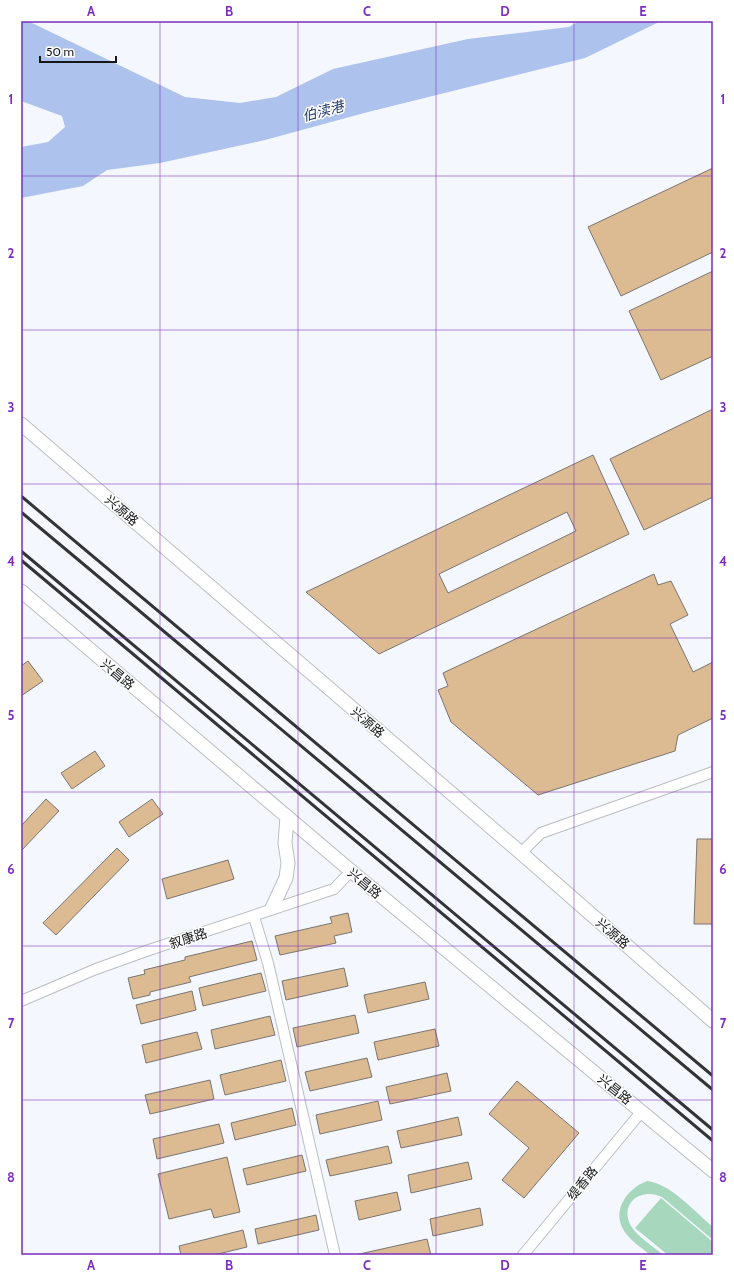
<svg xmlns="http://www.w3.org/2000/svg" width="734" height="1276" viewBox="0 0 734 1276" font-family="Cabin,'Noto Sans SC',sans-serif">
<style>
.green{fill:#a7d8be}
.water{fill:#adc2ed}
.building{fill:#dcbb93;stroke:#7a7570;fill-rule:evenodd}
.lines{fill:none;stroke-linecap:round;stroke-linejoin:round}
.minor-casing{stroke:#bbbdc3;stroke-width:12}
.major-casing{stroke:#bbbdc3;stroke-width:15}
.minor{stroke:#fff;stroke-width:10}
.major{stroke:#fff;stroke-width:13}
.rail{stroke:#323436;stroke-width:3}
.grid{fill:none;stroke:#7b2cbf;stroke-width:1;stroke-opacity:0.55}
.labels{text-anchor:middle;stroke-width:3;stroke-linejoin:round;paint-order:stroke}
.street-label{font-size:13px;fill:#151618;stroke:#fff}
.water-label{font-size:14px;font-style:italic;fill:#243a6f;stroke:#fff}
.neatline{fill:none;stroke:#7b2cbf;stroke-width:1.5}
.grid-label{font-size:13px;text-anchor:middle;font-weight:bold;fill:#7b2cbf}
</style>
<rect width="100%" height="100%" fill="#f4f7fd"/>
<path class="green" d="M 647,1181 C 670,1183 695,1212 713,1227 L 713,1240 L 662,1197 C 640,1187 619,1204 631,1226 C 638,1237 653,1246 663,1255 L 650,1255 C 641,1247 629,1240 623,1229 C 612,1209 628,1188 647,1181 Z
M 661,1198 L 713,1242 L 713,1255 L 668,1255 L 635,1228 Z"/>
<path class="water" d="M 21,21 L 28,21 L 185,97 L 240,103 L 276,97 L 333,69 L 468,39 L 569,27 L 579,21 L 661,21 L 585,58 L 368,112 L 265,140 L 160,163 L 107,170 L 83,186 L 21,198 L 21,147 L 48,142 L 65,127 L 62,116 L 21,101 Z"/>
<path class="building" d="M 713,168 L 713,252 L 621,296 L 588,227 Z
M 713,271 L 713,356 L 661,380 L 629,311 Z
M 713,409 L 713,497 L 644,530 L 610,459 Z
M 593,455 L 629,534 L 379,654 L 306,592 ZM 567,512 L 576,531 L 448,593 L 439,574 Z
M 654,574 L 658,585 L 671,581 L 688,615 L 670,624 L 693,672 L 713,662 L 713,718 L 678,735 L 675,751 L 538,795 L 451,722 L 438,690 L 448,686 L 443,673 Z
M 28,661 L 43,681 L 21,696 L 21,666 Z
M 95,751 L 105,766 L 72,789 L 61,773 Z
M 46,799 L 59,811 L 21,851 L 21,826 Z
M 152,799 L 163,814 L 129,837 L 119,822 Z
M 697,839 L 713,839 L 713,924 L 694,924 Z
M 117,848 L 129,860 L 56,935 L 43,923 Z
M 228,860 L 234,879 L 167,899 L 162,879 Z
M 348,913 L 352,932 L 334,936 L 336,943 L 280,955 L 275,936 L 332,923 L 330,917 Z
M 252,941 L 257,960 L 189,977 L 191,982 L 150,992 L 150,995 L 133,999 L 128,978 L 145,974 L 144,970 L 185,960 L 185,957 Z
M 344,968 L 348,986 L 286,1000 L 282,981 Z
M 261,973 L 266,991 L 203,1006 L 199,988 Z
M 425,982 L 429,999 L 368,1013 L 364,995 Z
M 192,991 L 196,1010 L 141,1024 L 136,1005 Z
M 355,1015 L 359,1033 L 297,1047 L 293,1028 Z
M 270,1016 L 275,1035 L 215,1049 L 211,1030 Z
M 435,1029 L 439,1046 L 378,1060 L 374,1042 Z
M 197,1032 L 202,1049 L 146,1063 L 142,1045 Z
M 367,1058 L 372,1077 L 310,1091 L 305,1072 Z
M 281,1060 L 286,1081 L 225,1095 L 220,1075 Z
M 447,1073 L 451,1091 L 390,1104 L 386,1087 Z
M 210,1080 L 214,1099 L 150,1114 L 145,1095 Z
M 517,1081 L 579,1133 L 524,1198 L 502,1180 L 529,1148 L 489,1114 Z
M 378,1101 L 382,1120 L 320,1134 L 316,1115 Z
M 292,1108 L 296,1125 L 235,1140 L 231,1123 Z
M 458,1117 L 462,1135 L 401,1148 L 397,1131 Z
M 219,1124 L 224,1143 L 157,1159 L 153,1139 Z
M 388,1146 L 392,1163 L 330,1176 L 326,1160 Z
M 302,1155 L 306,1171 L 247,1185 L 243,1169 Z
M 227,1157 L 240,1212 L 214,1218 L 211,1209 L 169,1219 L 158,1174 Z
M 468,1162 L 472,1179 L 411,1193 L 408,1175 Z
M 397,1192 L 401,1210 L 359,1220 L 355,1201 Z
M 480,1208 L 483,1225 L 433,1236 L 430,1219 Z
M 316,1215 L 319,1230 L 258,1244 L 255,1229 Z
M 243,1230 L 247,1247 L 214,1255 L 181,1255 L 179,1246 Z
M 427,1239 L 431,1255 L 355,1255 Z"/>
<g class="lines">
<defs>
<path id="minor" d="M 521,853 L 541,833 L 713,772
M 254,917 L 268,963 L 335,1255
M 21,1001 L 96,969 L 149,950 L 334,889 L 351,871
M 523,1255 L 642,1111"/>
<path id="major" d="M 21,424 L 521,853 L 713,1021
M 21,591 L 351,871 L 713,1171
M 272,908 L 286,878 L 288,863 L 285,843 L 287,817"/>
</defs>
<use href="#minor" class="minor-casing"/>
<use href="#major" class="major-casing"/>
<use href="#minor" class="minor"/>
<use href="#major" class="major"/>
<path class="rail" d="M 21,496 L 713,1076
M 21,512 L 713,1090
M 21,551 L 713,1130
M 21,560 L 713,1141"/>
</g>
<path class="grid" d="M 160,21 L 160,1255M 298,21 L 298,1255M 436,21 L 436,1255M 574,21 L 574,1255M 21,176 L 713,176M 21,330 L 713,330M 21,484 L 713,484M 21,638 L 713,638M 21,792 L 713,792M 21,946 L 713,946M 21,1100 L 713,1100"/>
<g class="labels">
<g class="street-label">
<text transform="translate(122 510) rotate(41)" y="5">兴源路</text>
<text transform="translate(118 674) rotate(40)" y="5">兴昌路</text>
<text transform="translate(368 722) rotate(41)" y="5">兴源路</text>
<text transform="translate(365 883) rotate(40)" y="5">兴昌路</text>
<text transform="translate(613 933) rotate(41)" y="5">兴源路</text>
<text transform="translate(188 938) rotate(-18)" y="5">叙康路</text>
<text transform="translate(615 1089) rotate(39)" y="5">兴昌路</text>
<text transform="translate(582 1183) rotate(-51)" y="5">缇香路</text>
</g>
<g class="water-label">
<text transform="translate(323 111) rotate(-15)" y="5">伯渎港</text>
</g>
</g>
<rect width="734" height="1276" fill="none" stroke="#ffffff" stroke-width="44"/>
<path d="M40 56v6h76v-6" fill="none" stroke="#151618" stroke-width="2"/>
<text x="46" y="56" font-size="12" fill="#151618" stroke="#ffffff" stroke-width="3" paint-order="stroke">50 m</text>
<rect x="22" y="22" width="690" height="1232" class="neatline"/>
<g class="grid-label">
<text x="91" y="16">A</text>
<text x="229" y="16">B</text>
<text x="367" y="16">C</text>
<text x="505" y="16">D</text>
<text x="643" y="16">E</text>
<text x="11" y="104">1</text>
<text x="723" y="104">1</text>
<text x="11" y="258">2</text>
<text x="723" y="258">2</text>
<text x="11" y="412">3</text>
<text x="723" y="412">3</text>
<text x="11" y="566">4</text>
<text x="723" y="566">4</text>
<text x="11" y="720">5</text>
<text x="723" y="720">5</text>
<text x="11" y="874">6</text>
<text x="723" y="874">6</text>
<text x="11" y="1028">7</text>
<text x="723" y="1028">7</text>
<text x="11" y="1182">8</text>
<text x="723" y="1182">8</text>
<text x="91" y="1270">A</text>
<text x="229" y="1270">B</text>
<text x="367" y="1270">C</text>
<text x="505" y="1270">D</text>
<text x="643" y="1270">E</text>
</g>
</svg>
